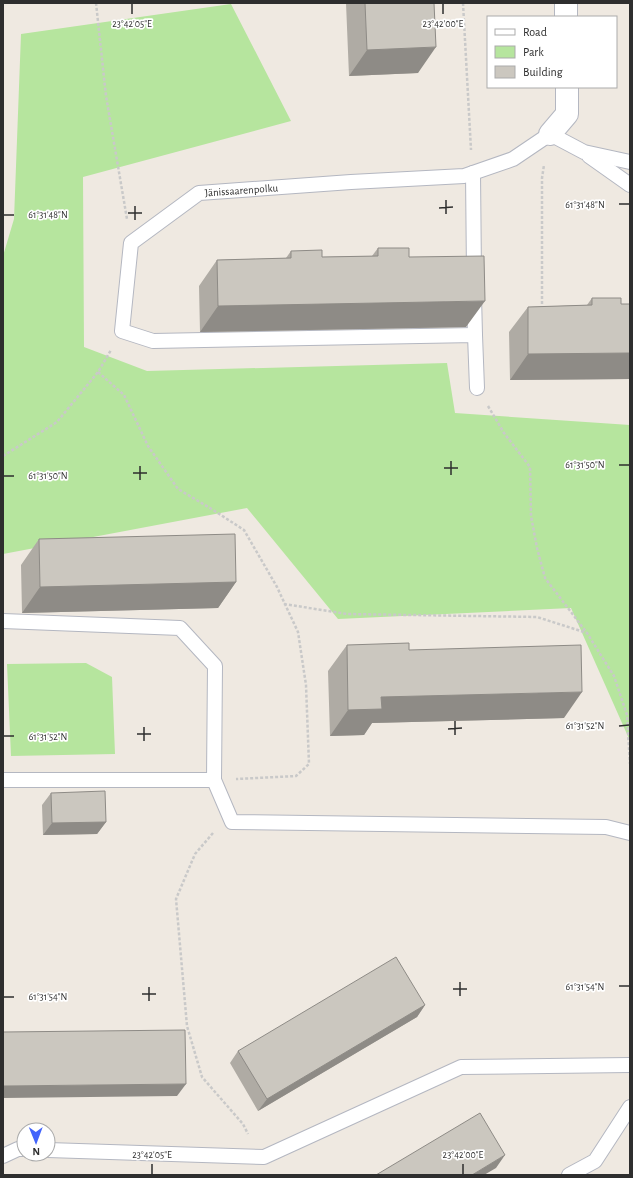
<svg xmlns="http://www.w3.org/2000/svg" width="633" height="1178" viewBox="0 0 633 1178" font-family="'Alegreya Sans',sans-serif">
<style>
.green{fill:#b6e59e}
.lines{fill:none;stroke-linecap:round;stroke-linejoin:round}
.lane-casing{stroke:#b4b7c1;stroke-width:16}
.street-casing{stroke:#b4b7c1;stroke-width:24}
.path{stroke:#c9c9c9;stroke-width:2.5;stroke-dasharray:3 2;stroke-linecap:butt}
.lane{stroke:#fff;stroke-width:14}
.street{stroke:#fff;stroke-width:22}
.wall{fill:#afaba4}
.shaded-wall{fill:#8e8b86}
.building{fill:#cbc7bf;stroke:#8e8b86}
.ticks{fill:none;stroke:#2e2e2e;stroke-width:1.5}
.labels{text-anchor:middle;stroke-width:3.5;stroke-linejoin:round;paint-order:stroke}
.street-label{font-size:11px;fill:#2e2e2e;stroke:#fff}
.ticks-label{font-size:10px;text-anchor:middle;fill:#2e2e2e;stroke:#fff;stroke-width:3.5;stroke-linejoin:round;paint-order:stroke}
</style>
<rect width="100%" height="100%" fill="#efe9e1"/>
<path class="green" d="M 231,4 L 291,121 L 83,177 L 84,347 L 147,371 L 447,363 L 455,413 L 630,425 L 630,741 L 571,608 L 338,619 L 247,508 L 3,554 L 3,256 L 14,219 L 21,34 Z
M 86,663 L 112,677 L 115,754 L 11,756 L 7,664 Z"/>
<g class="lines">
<defs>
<g id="lane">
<path d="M 589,156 L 630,185"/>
<path d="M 473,173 L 474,275"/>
<path d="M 474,296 L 475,335"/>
<path id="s1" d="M 477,388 L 475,335 L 153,341 L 122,331 L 131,243 L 199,193 L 351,182 L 464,176 L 513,159 L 550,134 L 584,152 L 630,162"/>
<path d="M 3,621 L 180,628 L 215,666 L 214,780 L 232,822 L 606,827 L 630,833"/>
<path d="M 3,780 L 214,780"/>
<path d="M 48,1150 L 264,1157 L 461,1067 L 630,1065"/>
<path d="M 3,1156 L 18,1149 L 24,1149"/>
<path d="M 569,1175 L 595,1161 L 630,1107"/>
</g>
<path id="street" d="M 566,3 L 566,17
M 550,134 L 567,114 L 567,87"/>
</defs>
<use href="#lane" class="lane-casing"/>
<use href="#street" class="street-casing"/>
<path class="path" d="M 96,3 L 106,96 L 127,219
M 463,3 L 471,150
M 542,309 L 542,178 L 544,165
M 98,372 L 124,395 L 148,446 L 178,489 L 210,508 L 244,530 L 277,587 L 298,632 L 306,685 L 309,764 L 296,776 L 236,779
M 488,406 L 504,433 L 530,467 L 531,516 L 537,548 L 545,578 L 587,633 L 614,676 L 627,715 L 630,764
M 3,456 L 57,422 L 98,372 L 111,350
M 284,604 L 347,614 L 537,617 L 587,633
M 213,833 L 195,854 L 176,899 L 187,1026 L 202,1077 L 243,1124 L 248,1134"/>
<use href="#lane" class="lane"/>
<use href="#street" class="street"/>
</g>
<path class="wall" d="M 346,3 L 434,3 L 418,73 L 349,76 Z
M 378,248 L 409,257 L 466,327 L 200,332 L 199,286 L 217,260 L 286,258 L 291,251 L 322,257 L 372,256 Z
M 592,298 L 621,304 L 630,304 L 630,379 L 510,380 L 509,332 L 528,307 L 587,305 Z
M 39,539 L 236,582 L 218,608 L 22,613 L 21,565 Z
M 347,645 L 409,650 L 564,718 L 372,723 L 364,735 L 330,736 L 328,671 Z
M 51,793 L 106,822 L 97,834 L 43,835 L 42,805 Z
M 425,1005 L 417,1017 L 258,1111 L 230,1063 L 238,1051 Z"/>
<path class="shaded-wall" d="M 436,47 L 418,73 L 349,76 L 367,50 Z
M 485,301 L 466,327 L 200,332 L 218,306 Z
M 630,353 L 630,379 L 510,380 L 528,354 Z
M 236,582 L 218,608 L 22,613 L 40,587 Z
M 582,692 L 564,718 L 372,723 L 364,735 L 330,736 L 348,710 L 381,697 Z
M 106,822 L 97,834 L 43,835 L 52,823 Z
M 425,1005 L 417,1017 L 258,1111 L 267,1099 Z
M 186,1084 L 177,1096 L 3,1098 L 3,1086 Z
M 505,1155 L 496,1168 L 484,1175 L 472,1175 Z"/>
<path class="building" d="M 365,3 L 434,3 L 436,47 L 367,50 Z
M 378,248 L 409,248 L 409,257 L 484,256 L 485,301 L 218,306 L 217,260 L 291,258 L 291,251 L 322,250 L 322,257 L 378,256 Z
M 592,298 L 621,298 L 621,304 L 630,304 L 630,353 L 528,354 L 528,307 L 592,305 Z
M 235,534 L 236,582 L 40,587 L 39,539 Z
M 409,643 L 409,650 L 581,645 L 582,692 L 381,697 L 382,709 L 348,710 L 347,645 Z
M 105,791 L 106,822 L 52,823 L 51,793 Z
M 396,957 L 425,1005 L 267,1099 L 238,1051 Z
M 185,1030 L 186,1084 L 3,1086 L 3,1032 Z
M 480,1113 L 505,1155 L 472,1175 L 376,1175 Z"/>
<path class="ticks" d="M 132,4 L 132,14M 443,4 L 443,14M 446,200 L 446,214M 619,204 L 629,204M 135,206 L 135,220M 439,208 L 453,207M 128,213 L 142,213M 4,215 L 14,215M 451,461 L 451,475M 619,465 L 629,465M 140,466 L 140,480M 444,468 L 458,468M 133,473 L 147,473M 4,476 L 14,476M 455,721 L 455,735M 619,726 L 629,725M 144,727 L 144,741M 448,729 L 462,728M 137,734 L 151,734M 4,736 L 14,736M 460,982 L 460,996M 619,986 L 629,986M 149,987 L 149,1001M 453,989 L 467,989M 142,994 L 156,994M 4,997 L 14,997M 152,1164 L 152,1174M 463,1164 L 463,1174"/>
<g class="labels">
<g class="street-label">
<text dy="4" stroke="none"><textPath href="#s1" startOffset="623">Jänissaarenpolku</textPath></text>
</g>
</g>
<g class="ticks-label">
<text x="132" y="27">23°42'05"E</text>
<text x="443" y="27">23°42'00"E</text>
<text x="585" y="208">61°31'48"N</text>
<text x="48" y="218">61°31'48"N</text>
<text x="585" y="468">61°31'50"N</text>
<text x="48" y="479">61°31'50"N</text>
<text x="585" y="729">61°31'52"N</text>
<text x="48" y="740">61°31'52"N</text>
<text x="585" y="990">61°31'54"N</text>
<text x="48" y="1000">61°31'54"N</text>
<text x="152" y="1158">23°42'05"E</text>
<text x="463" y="1158">23°42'00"E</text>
</g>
<rect width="633" height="1178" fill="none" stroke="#2e2e2e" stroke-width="8"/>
<rect x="487" y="16" width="130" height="72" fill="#ffffff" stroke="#ababab"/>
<rect x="495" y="29" width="20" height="6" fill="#ffffff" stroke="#ababab"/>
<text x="523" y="36" font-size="12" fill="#2e2e2e">Road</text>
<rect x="495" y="46" width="20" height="12" fill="#b6e59e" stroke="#ababab"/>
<text x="523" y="56" font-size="12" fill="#2e2e2e">Park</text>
<rect x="495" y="66" width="20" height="12" fill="#cbc7bf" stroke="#ababab"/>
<text x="523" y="76" font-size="12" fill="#2e2e2e">Building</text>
<g transform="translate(36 1142) rotate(179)"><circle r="19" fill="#ffffff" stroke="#ababab"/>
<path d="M0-3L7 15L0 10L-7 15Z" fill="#4264fb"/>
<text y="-6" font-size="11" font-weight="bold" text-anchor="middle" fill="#2e2e2e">N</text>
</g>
</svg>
